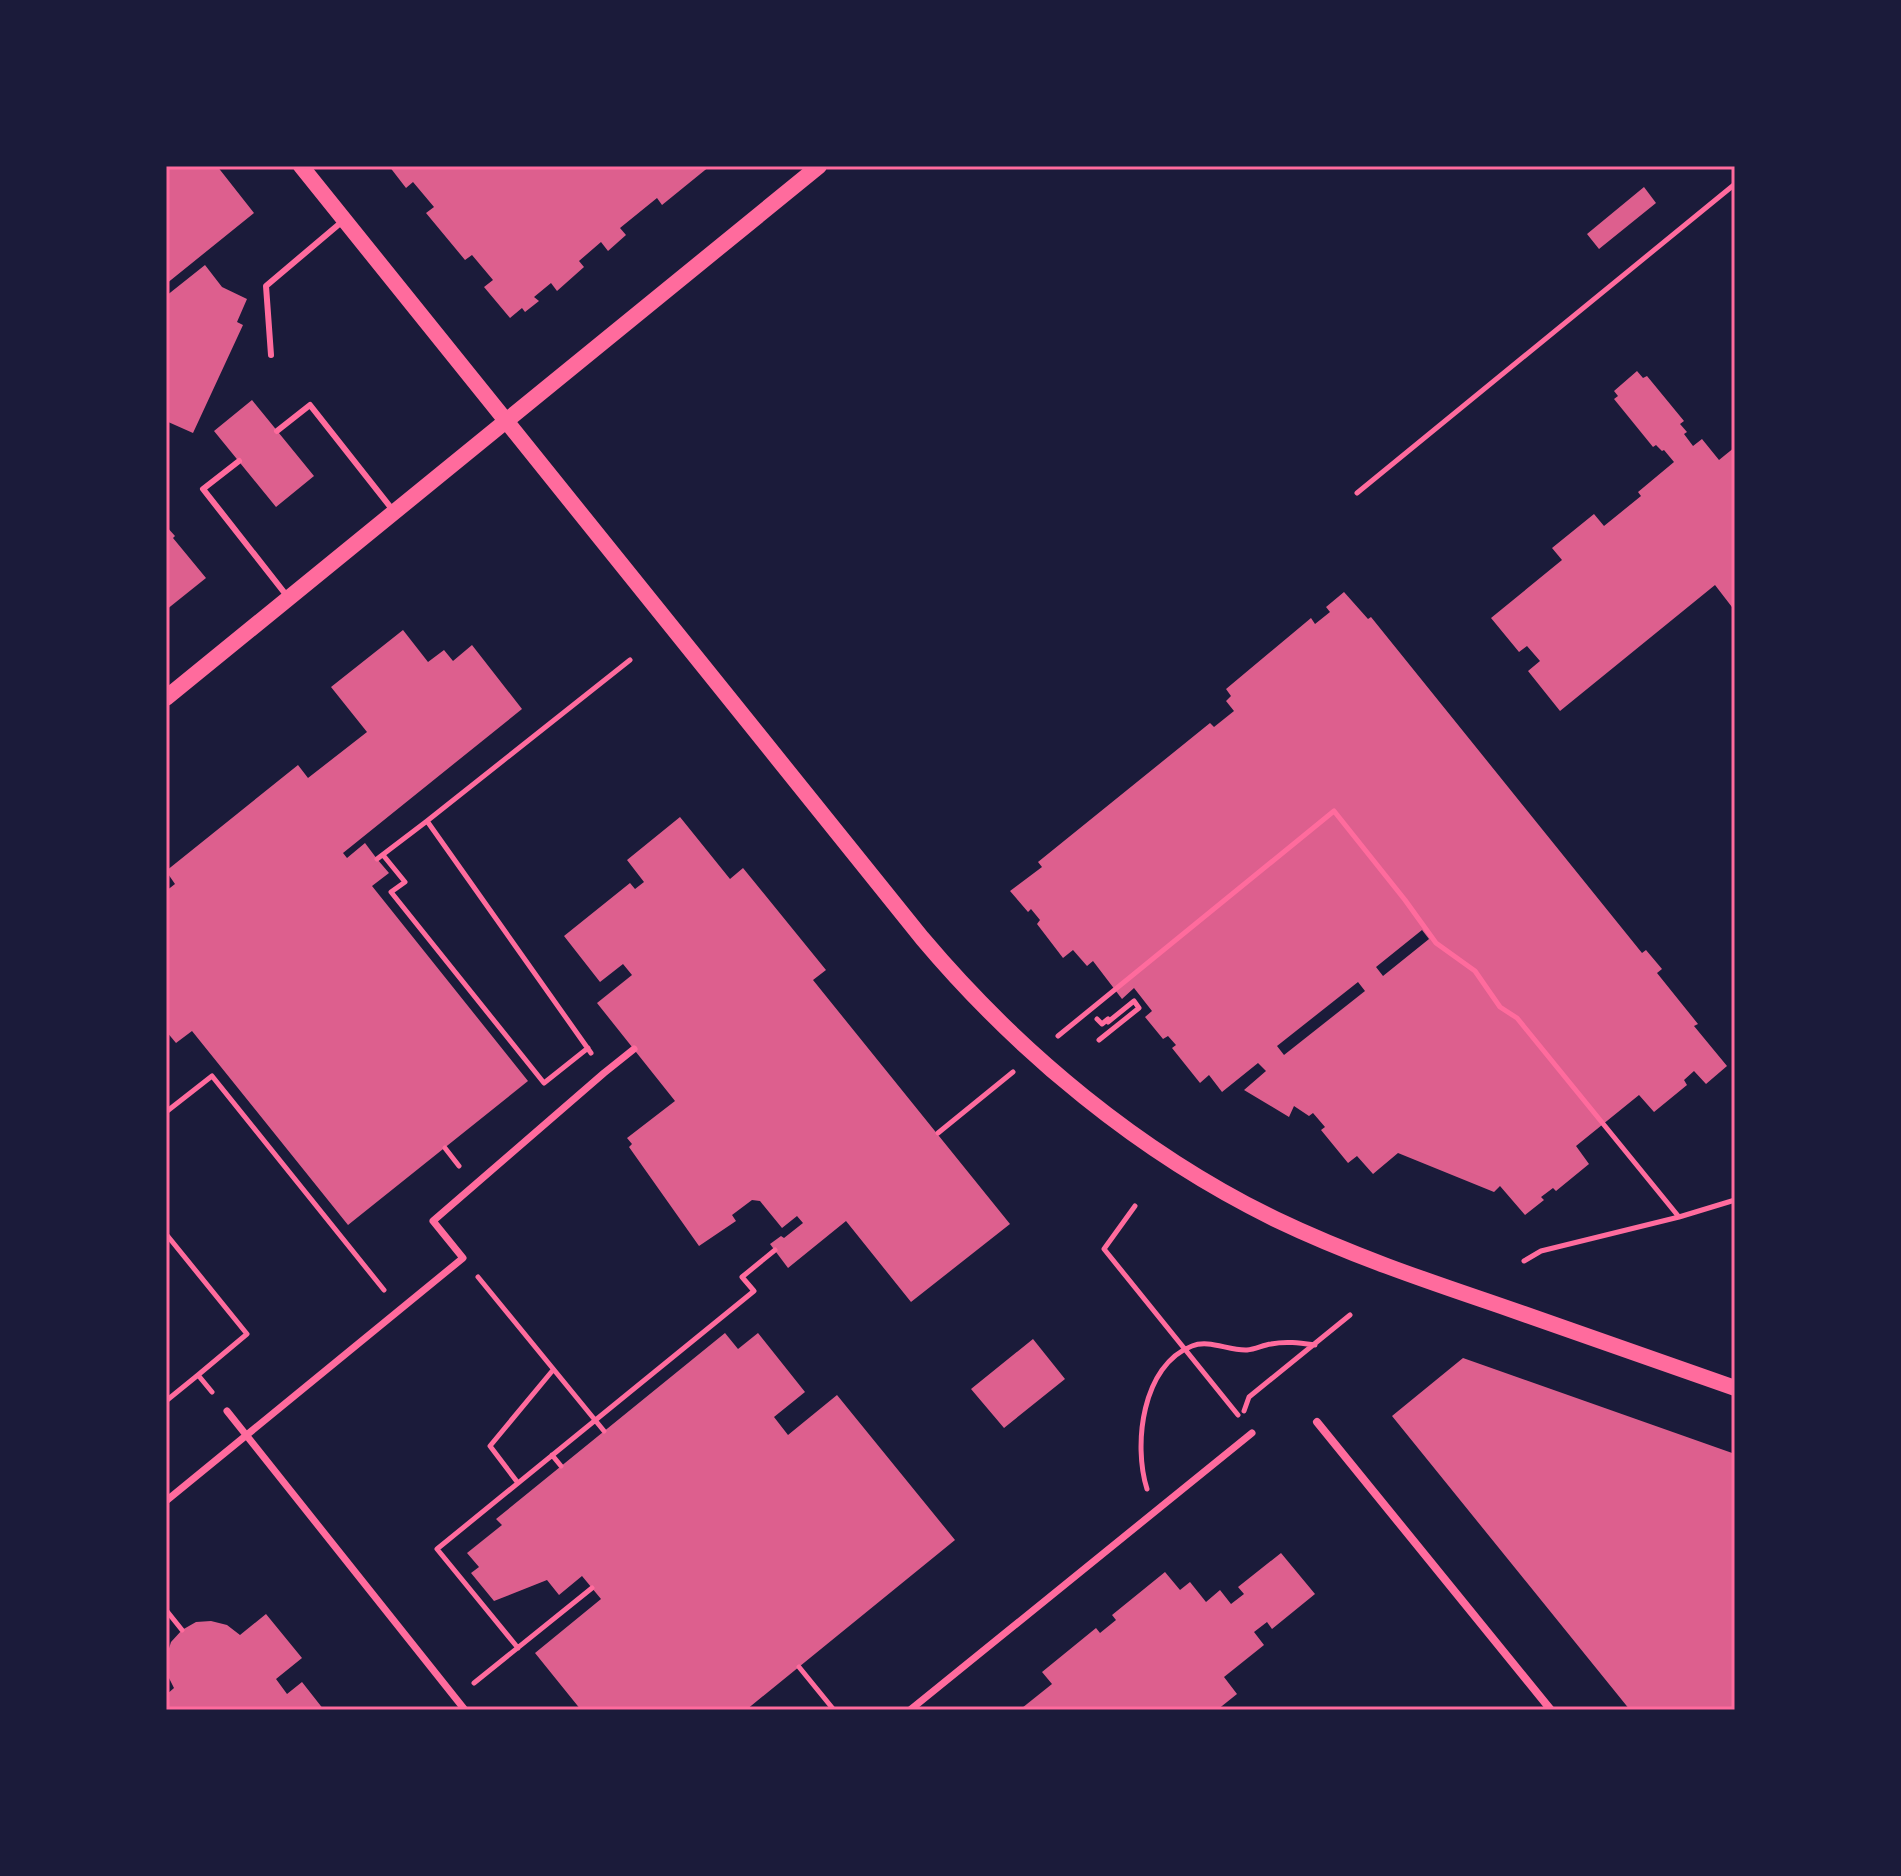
<svg xmlns="http://www.w3.org/2000/svg" width="1901" height="1876" viewBox="0 0 1901 1876" font-family="'Sofia Sans Condensed',sans-serif">
<style>
.building{fill:#dd5f8e;fill-rule:evenodd}
.lines{fill:none;stroke-linecap:round;stroke-linejoin:round}
.path{stroke:#ff6b9d;stroke-width:5}
.service{stroke:#ff6b9d;stroke-width:6}
.pedestrian{stroke:#ff6b9d;stroke-width:7}
.minor{stroke:#ff6b9d;stroke-width:8}
.secondary{stroke:#ff6b9d;stroke-width:16}
.neatline{fill:none;stroke:#ff6b9d;stroke-width:3}
</style>
<rect width="100%" height="100%" fill="#1b1b3a"/>
<path class="building" d="M 166,166 L 217,166 L 254,213 L 166,284 Z
M 389,166 L 710,166 L 662,205 L 657,198 L 620,228 L 626,235 L 608,251 L 601,242 L 579,261 L 584,267 L 557,291 L 551,283 L 534,297 L 539,301 L 525,312 L 522,308 L 510,318 L 484,287 L 493,280 L 472,255 L 465,260 L 426,213 L 434,207 L 413,182 L 406,188 Z
M 1644,187 L 1656,203 L 1599,249 L 1587,234 Z
M 205,265 L 222,287 L 247,299 L 237,322 L 243,325 L 193,433 L 166,421 L 166,296 Z
M 1637,371 L 1643,378 L 1647,376 L 1684,421 L 1680,424 L 1687,432 L 1684,434 L 1693,446 L 1702,439 L 1719,460 L 1735,447 L 1735,611 L 1715,585 L 1560,711 L 1528,671 L 1540,661 L 1527,646 L 1519,652 L 1491,618 L 1562,560 L 1552,548 L 1594,514 L 1604,526 L 1641,496 L 1638,492 L 1674,462 L 1664,450 L 1662,451 L 1656,445 L 1653,447 L 1614,399 L 1618,396 L 1614,391 Z
M 252,400 L 314,476 L 276,507 L 214,431 Z
M 166,526 L 175,536 L 173,538 L 206,578 L 166,610 Z
M 1344,592 L 1368,619 L 1371,617 L 1642,953 L 1646,950 L 1662,969 L 1657,973 L 1698,1024 L 1694,1026 L 1727,1066 L 1706,1084 L 1694,1071 L 1684,1080 L 1687,1085 L 1654,1112 L 1639,1095 L 1576,1146 L 1589,1164 L 1556,1191 L 1553,1188 L 1541,1197 L 1544,1200 L 1525,1215 L 1500,1186 L 1494,1192 L 1398,1153 L 1373,1174 L 1357,1156 L 1348,1163 L 1321,1130 L 1325,1127 L 1313,1113 L 1309,1116 L 1294,1106 L 1289,1117 L 1244,1090 L 1266,1071 L 1258,1063 L 1222,1092 L 1209,1075 L 1200,1083 L 1172,1048 L 1176,1045 L 1168,1036 L 1163,1039 L 1145,1017 L 1152,1011 L 1134,988 L 1122,999 L 1093,961 L 1087,966 L 1073,950 L 1063,958 L 1037,924 L 1040,920 L 1031,909 L 1028,912 L 1010,891 L 1042,867 L 1038,862 L 1210,723 L 1214,727 L 1234,711 L 1226,701 L 1231,696 L 1226,689 L 1311,618 L 1315,624 L 1330,612 L 1326,607 ZM 1422,930 L 1429,939 L 1383,976 L 1376,967 ZM 1358,982 L 1365,991 L 1284,1055 L 1277,1046 Z
M 403,630 L 428,662 L 444,650 L 453,661 L 472,645 L 522,709 L 343,853 L 347,858 L 365,843 L 377,859 L 389,873 L 372,886 L 528,1081 L 348,1225 L 192,1031 L 176,1043 L 166,1031 L 166,1003 L 169,1000 L 166,997 L 166,891 L 175,884 L 166,871 L 298,765 L 308,778 L 367,732 L 331,687 Z
M 680,817 L 730,879 L 743,868 L 826,970 L 813,980 L 1010,1224 L 911,1302 L 846,1221 L 788,1268 L 770,1244 L 781,1236 L 784,1238 L 803,1223 L 797,1216 L 782,1228 L 760,1201 L 752,1200 L 732,1215 L 736,1221 L 699,1246 L 629,1147 L 632,1144 L 627,1138 L 675,1101 L 597,1003 L 632,975 L 623,964 L 600,982 L 564,936 L 630,883 L 635,889 L 644,882 L 627,860 Z
M 725,1333 L 738,1349 L 758,1333 L 805,1392 L 774,1417 L 788,1435 L 837,1395 L 955,1540 L 746,1710 L 581,1710 L 535,1653 L 601,1599 L 582,1576 L 559,1595 L 547,1580 L 494,1601 L 471,1573 L 479,1567 L 467,1553 L 502,1525 L 496,1519 Z
M 1033,1339 L 1065,1379 L 1004,1428 L 971,1389 Z
M 1463,1358 L 1735,1454 L 1735,1710 L 1630,1710 L 1392,1416 Z
M 1281,1553 L 1315,1594 L 1272,1629 L 1267,1622 L 1254,1632 L 1264,1645 L 1224,1677 L 1237,1694 L 1217,1710 L 1023,1710 L 1022,1708 L 1052,1684 L 1042,1672 L 1096,1628 L 1100,1633 L 1116,1620 L 1112,1615 L 1165,1572 L 1180,1590 L 1190,1582 L 1206,1602 L 1220,1590 L 1231,1604 L 1244,1594 L 1238,1587 Z
M 266,1614 L 302,1658 L 276,1679 L 287,1694 L 302,1682 L 324,1710 L 166,1710 L 166,1695 L 174,1688 L 167,1674 L 166,1658 L 171,1642 L 182,1630 L 196,1622 L 211,1621 L 227,1625 L 240,1635 Z"/>
<g class="lines">
<path class="path" d="M 1357,493 L 1735,184
M 383,855 L 405,882 L 391,892 L 544,1083 L 588,1048
M 377,859 L 427,821
M 1097,1019 L 1102,1024 L 1108,1019
M 1058,1036 L 1334,811 L 1405,900 L 1436,943 L 1475,971 L 1500,1007 L 1517,1018 L 1679,1217
M 1099,1040 L 1139,1008 L 1134,1001 L 1108,1022
M 591,1053 L 427,821 L 630,660
M 166,1112 L 212,1076 L 384,1290
M 938,1133 L 1013,1072
M 445,1148 L 459,1166
M 1135,1206 L 1104,1249 L 1238,1415
M 166,1234 L 247,1334 L 198,1375 L 212,1392
M 1524,1261 L 1541,1251 L 1679,1217 L 1735,1200
M 478,1277 L 604,1431
M 166,1401 L 198,1375
M 1244,1411 L 1249,1397 L 1350,1315
M 552,1455 L 561,1466
M 518,1483 L 490,1446 L 553,1370
M 1147,1489 C 1133,1445 1142,1365 1192,1346 C 1209,1339 1229,1351 1247,1350 C 1256,1349 1263,1345 1271,1344 C 1286,1341 1300,1343 1315,1345
M 166,1610 L 182,1630
M 518,1648 L 437,1549 L 754,1291 L 742,1277 L 775,1250
M 799,1667 L 834,1710
M 474,1683 L 592,1588"/>
<path class="service" d="M 271,355 L 266,286 L 344,220
M 277,431 L 310,405 L 392,509
M 239,461 L 203,489 L 287,596"/>
<path class="pedestrian" d="M 227,1411 L 465,1710
M 166,1501 L 463,1258 L 433,1221 L 604,1073 L 634,1049
M 910,1710 L 1252,1433"/>
<path class="minor" d="M 1317,1422 L 1551,1710"/>
<path class="secondary" d="M 301,166 L 922,938 C 1019,1053 1140,1153 1275,1219 C 1348,1254 1424,1280 1501,1306 C 1579,1334 1657,1361 1735,1388
M 166,698 L 819,166"/>
</g>
<rect width="1901" height="1876" fill="none" stroke="#1b1b3a" stroke-width="336"/>
<rect x="168" y="168" width="1565" height="1540" class="neatline"/>
</svg>
